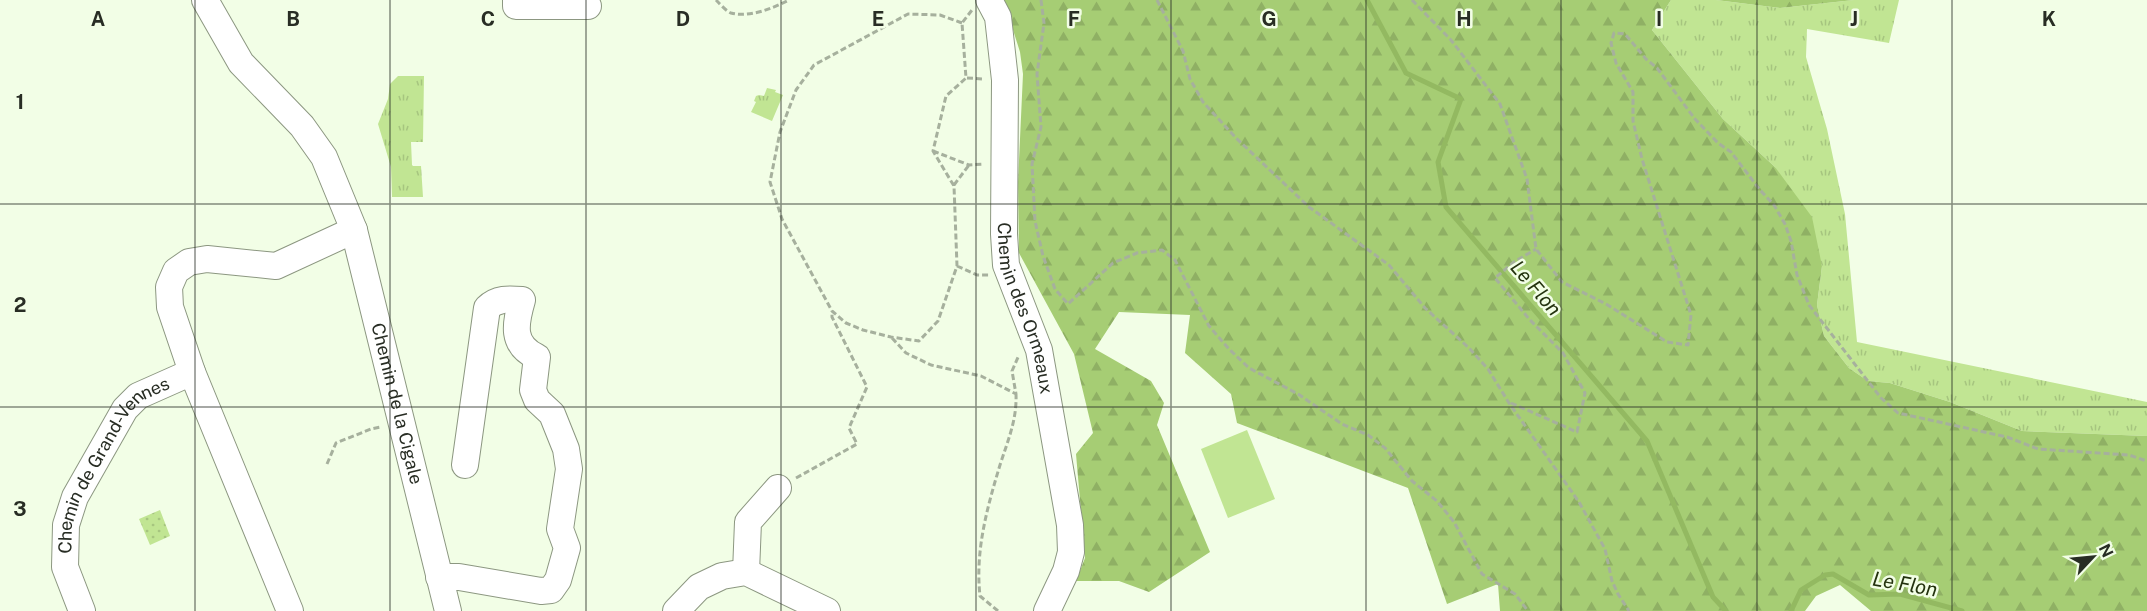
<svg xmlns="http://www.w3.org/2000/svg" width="2147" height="611" viewBox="0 0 2147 611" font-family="'Public Sans',sans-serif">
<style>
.grass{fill:url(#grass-tufts)}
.forest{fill:url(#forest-firs)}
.garden{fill:url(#garden-dots)}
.pitch{fill:#c1e593}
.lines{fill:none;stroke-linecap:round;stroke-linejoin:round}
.stream{stroke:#93b961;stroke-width:5}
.minor-casing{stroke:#8c9781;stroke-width:28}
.path{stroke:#a6b09d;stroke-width:3;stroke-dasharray:6 3;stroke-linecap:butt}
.minor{stroke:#fff;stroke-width:26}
.grid{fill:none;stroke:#282d24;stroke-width:1.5;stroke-opacity:0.55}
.labels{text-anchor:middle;stroke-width:5;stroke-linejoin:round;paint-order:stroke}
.street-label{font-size:18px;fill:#282d24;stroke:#f2fee6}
.water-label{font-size:20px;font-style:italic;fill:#24330f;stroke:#f2fee6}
.grid-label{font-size:20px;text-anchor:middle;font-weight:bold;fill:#282d24;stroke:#f2fee6;stroke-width:5;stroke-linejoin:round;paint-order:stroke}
</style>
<defs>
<pattern id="grass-tufts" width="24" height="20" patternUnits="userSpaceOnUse" patternTransform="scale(1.5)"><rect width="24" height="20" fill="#c1e593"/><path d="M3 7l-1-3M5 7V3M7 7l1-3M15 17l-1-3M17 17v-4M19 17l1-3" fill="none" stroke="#a6c57f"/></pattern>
<pattern id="forest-firs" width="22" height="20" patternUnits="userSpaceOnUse" patternTransform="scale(1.5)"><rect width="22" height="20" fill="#a6cd74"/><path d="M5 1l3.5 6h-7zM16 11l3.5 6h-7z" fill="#8fb064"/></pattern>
<pattern id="garden-dots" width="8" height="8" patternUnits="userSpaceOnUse" patternTransform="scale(1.5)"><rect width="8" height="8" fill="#c1e593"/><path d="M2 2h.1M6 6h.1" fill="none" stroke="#a6c57f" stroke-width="1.8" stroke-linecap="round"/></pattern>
</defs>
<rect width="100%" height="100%" fill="#f2fee6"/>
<path class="grass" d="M 1671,0 L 1716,0 L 1780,8 L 1854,0 L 1899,0 L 1889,43 L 1807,29 L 1806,57 L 1827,129 L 1845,214 L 1857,342 L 2147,402 L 2147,436 L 2022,431 L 1950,402 L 1890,383 L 1868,381 L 1849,368 L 1824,336 L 1817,305 L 1822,266 L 1775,167 L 1723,119 L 1652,30 Z
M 398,76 L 424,76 L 423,142 L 411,142 L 412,165 L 413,166 L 421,166 L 423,197 L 392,197 L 391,167 L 378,124 L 388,99 L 390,84 Z
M 767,88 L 776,90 L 775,92 L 783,95 L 772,121 L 751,112 L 756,102 L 754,101 L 756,96 L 759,95 L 764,96 Z"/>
<path class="forest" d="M 1000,0 L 1671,0 L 1652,30 L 1723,119 L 1775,167 L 1812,217 L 1822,266 L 1817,305 L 1824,336 L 1849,368 L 1868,381 L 1890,383 L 1950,402 L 2022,431 L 2147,436 L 2147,611 L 1871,611 L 1840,585 L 1816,596 L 1805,611 L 1500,611 L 1498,584 L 1447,604 L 1408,488 L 1237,423 L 1231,394 L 1185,353 L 1190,315 L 1119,312 L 1095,349 L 1151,381 L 1164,403 L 1157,425 L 1210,552 L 1149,592 L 1119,581 L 1076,581 L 1085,558 L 1076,454 L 1093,433 L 1074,354 L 1019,253 L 1018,182 L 1023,74 L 1020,52 L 1009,17 Z
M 1716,0 L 1854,0 L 1780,8 Z"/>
<path class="garden" d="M 160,510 L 170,536 L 150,545 L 139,519 Z"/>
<path class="pitch" d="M 1247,430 L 1275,499 L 1228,518 L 1201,449 Z"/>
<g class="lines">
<path class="stream" d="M 1367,0 L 1406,73 L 1461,99 L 1438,162 L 1446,207 L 1647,441 L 1713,597 L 1726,611
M 1791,611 L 1801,590 L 1825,575 L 1833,574 L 1869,595 L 1900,594 L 1962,611"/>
<defs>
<g id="minor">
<path id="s1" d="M 205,0 L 241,63 L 302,126 L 324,157 L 354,230 L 448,611"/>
<path d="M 516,0 L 516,6 L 588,6"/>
<path id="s2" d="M 989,0 L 998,17 L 1005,80 L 1004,234 L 1006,265 L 1039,350 L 1070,525 L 1071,552 L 1066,571 L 1047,611"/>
<path d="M 746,572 L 748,522 L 778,488"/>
<path d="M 439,577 L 459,577 L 541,591 L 551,590 L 558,580 L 567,548 L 560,529 L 569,469 L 566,449 L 552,414 L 537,400 L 533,390 L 537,357 C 511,345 515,324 522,300 C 509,299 497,298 487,308 L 465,465"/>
<path id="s3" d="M 82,611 L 65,567 L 66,525 L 75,497 L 125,409 L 138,396 L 192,372"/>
<path d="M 290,611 L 192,372 L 170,307 L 169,287 L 176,271 L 189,262 L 207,259 L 276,266 L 354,230"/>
<path d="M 676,611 L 699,587 L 722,576 L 746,572 L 827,611"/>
</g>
</defs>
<use href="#minor" class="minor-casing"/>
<path class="path" d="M 716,0 C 720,4 726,11 731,13 C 750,18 773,8 789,0
M 1041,0 L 1044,23 L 1037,74 L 1041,127 L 1032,164 L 1035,221 L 1043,256 L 1055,289 L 1068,304 L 1113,263 L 1137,253 L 1162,250 L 1175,260 L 1209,326 L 1229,349 L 1249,368 L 1298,394 L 1342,424 L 1368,435 L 1385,448 L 1412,481 L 1437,501 L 1454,522 L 1482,574 L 1515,594 L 1528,611
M 1157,0 L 1183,51 L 1190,79 L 1203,102 L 1236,138 L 1309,207 L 1389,265 L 1425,308 L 1469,348 L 1488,369 L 1509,403 L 1579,502 L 1605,549 L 1612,581 L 1618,594 L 1629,611
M 1412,0 L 1451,40 L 1500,104 L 1527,179 L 1536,249 L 1562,282 L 1606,304 L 1667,342 L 1688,345 L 1691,315 L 1642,159 L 1633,121 L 1633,92 L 1616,63 L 1611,43 L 1614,33 L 1625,34 L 1646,59 L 1657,68 L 1695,119 L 1718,143 L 1731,152 L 1760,190 L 1774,205 L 1785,224 L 1791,241 L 1797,275 L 1809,305 L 1881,398 L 1898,413 L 2007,437 L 2038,449 L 2129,455 L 2147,461
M 962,23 L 940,15 L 908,14 L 814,65 L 796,90 L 780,132 L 770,182 L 782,219 L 832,311 L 846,323 L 863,330 L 891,337 L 919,341 L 938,321 L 957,266 L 954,186 L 933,151 L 946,96 L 966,78 L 962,23 L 972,10
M 967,78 L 984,79
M 933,151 L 969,165 L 984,164
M 954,185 L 969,165
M 957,266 L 977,275 L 989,275
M 892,338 L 906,353 L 931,365 L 981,376 L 1016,394 L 1012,371 L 1019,355
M 1511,403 L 1577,432 L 1585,393 L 1563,353 L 1530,320 L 1495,278 L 1514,262 L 1536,249
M 327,464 L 336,443 L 371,429 L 381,427
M 796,478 L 857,444 L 849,428 L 867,387 L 832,317 L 832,311
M 998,611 L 980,596 C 975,551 987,508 1000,465 C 1008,440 1017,420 1016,394"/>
<use href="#minor" class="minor"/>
</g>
<path class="grid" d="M 195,0 L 195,611M 390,0 L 390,611M 586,0 L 586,611M 781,0 L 781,611M 976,0 L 976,611M 1171,0 L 1171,611M 1366,0 L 1366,611M 1561,0 L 1561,611M 1757,0 L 1757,611M 1952,0 L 1952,611M 0,204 L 2147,204M 0,407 L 2147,407"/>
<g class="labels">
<g class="street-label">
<text dy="6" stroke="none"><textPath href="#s2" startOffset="314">Chemin des Ormeaux</textPath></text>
<text dy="6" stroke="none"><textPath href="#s1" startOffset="456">Chemin de la Cigale</textPath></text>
<text dy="6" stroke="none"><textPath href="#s3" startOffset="166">Chemin de Grand-Vennes</textPath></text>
</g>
<g class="water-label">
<text transform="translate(1536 288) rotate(49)" y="7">Le Flon</text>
<text transform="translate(1905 584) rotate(10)" y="7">Le Flon</text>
</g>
</g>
<g class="grid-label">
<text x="98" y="26">A</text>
<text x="293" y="26">B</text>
<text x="488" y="26">C</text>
<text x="683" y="26">D</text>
<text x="878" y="26">E</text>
<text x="1074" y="26">F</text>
<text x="1269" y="26">G</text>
<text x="1464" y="26">H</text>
<text x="1659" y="26">I</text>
<text x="1854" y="26">J</text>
<text x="2049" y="26">K</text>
<text x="20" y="109">1</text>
<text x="20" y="312">2</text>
<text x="20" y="516">3</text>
</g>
<g transform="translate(2093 557) rotate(64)" stroke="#f2fee6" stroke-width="4.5" paint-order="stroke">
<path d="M0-4.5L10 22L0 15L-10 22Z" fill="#282d24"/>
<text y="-9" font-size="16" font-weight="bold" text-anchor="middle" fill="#282d24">N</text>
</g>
</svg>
